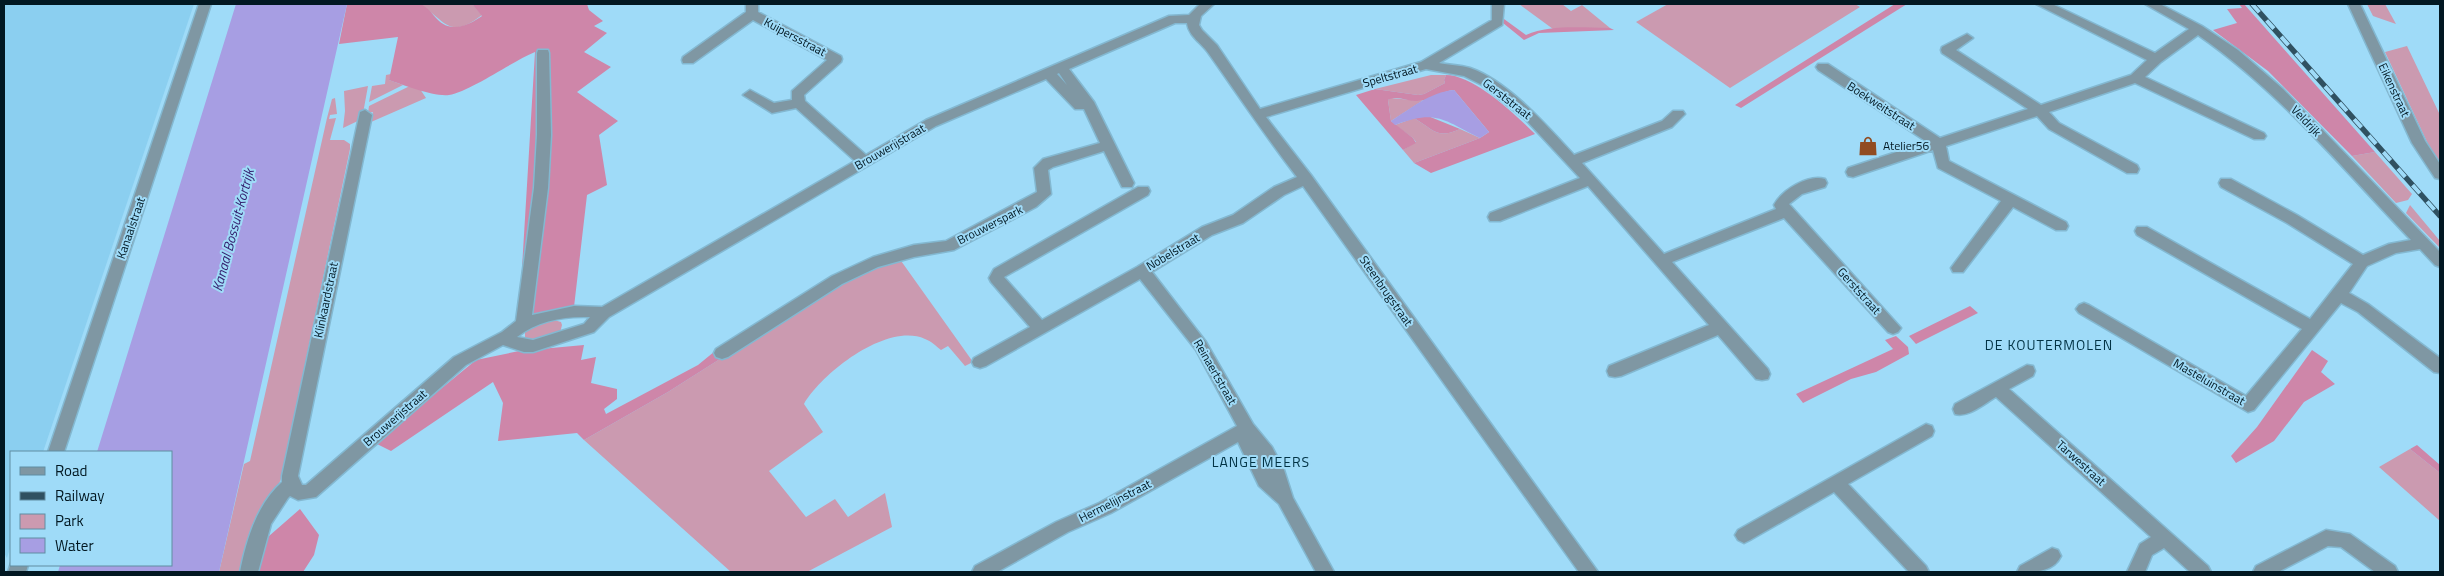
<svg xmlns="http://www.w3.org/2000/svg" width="2444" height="576" viewBox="0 0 2444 576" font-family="'Titillium Web',sans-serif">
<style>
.built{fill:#8bcff0}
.green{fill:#cb9ab0}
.forest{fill:#ce86a9}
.water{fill:#a79ee3}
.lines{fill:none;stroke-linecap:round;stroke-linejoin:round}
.minor-casing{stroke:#83b8d1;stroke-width:3}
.minor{fill:#7f97a3;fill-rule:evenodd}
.rail-casing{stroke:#305161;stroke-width:5.5}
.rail{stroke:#9fdbf8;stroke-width:4;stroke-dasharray:11;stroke-linecap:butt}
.labels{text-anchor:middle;stroke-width:4;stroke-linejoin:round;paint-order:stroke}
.street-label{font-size:12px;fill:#021822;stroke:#9fdbf8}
.poi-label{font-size:12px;fill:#021822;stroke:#9fdbf8;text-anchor:start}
.water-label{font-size:14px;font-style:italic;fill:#331d6c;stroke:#9fdbf8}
.neighbourhood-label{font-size:14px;letter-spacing:1px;fill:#023345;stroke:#9fdbf8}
</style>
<rect width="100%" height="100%" fill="#9fdbf8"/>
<path class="built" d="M 4,4 L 194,4 L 43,452 L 11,452 L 11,545 L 7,558 L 4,553 Z"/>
<path class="green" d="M 419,4 L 472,4 L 482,15 C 448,41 446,20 419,4 Z
M 1519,4 L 1562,4 L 1571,11 L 1582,5 L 1610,28 L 1553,29 Z
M 1668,4 L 1855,4 L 1860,7 L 1730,88 L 1636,22 Z
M 2367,4 L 2385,4 L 2396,24 L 2373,16 Z
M 2407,46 L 2440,115 L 2440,162 L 2428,144 L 2385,52 Z
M 391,74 L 389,80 L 403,85 L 369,102 L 372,86 L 385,84 L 386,75 Z
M 1431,75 L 1446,75 L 1444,80 L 1445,83 L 1424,94 L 1418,95 L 1375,89 Z
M 416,83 L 426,98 L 371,122 L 373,112 L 368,113 L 369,106 Z
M 368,86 L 362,119 L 343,128 L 345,111 L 344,91 Z
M 335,98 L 337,114 L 330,115 L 329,119 L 336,118 L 330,140 L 344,140 L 350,144 L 350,149 L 281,479 L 247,555 L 244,572 L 219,572 L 244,464 L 250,461 L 327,118 L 332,99 Z
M 1391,98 L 1422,101 L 1391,121 L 1388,100 Z
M 1414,118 C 1433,129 1437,140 1460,129 L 1480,138 L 1414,163 L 1403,150 L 1416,142 L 1413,138 L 1395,125 Z
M 2375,152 L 2412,194 L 2408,200 L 2396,203 L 2352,156 Z
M 2410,205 L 2440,241 L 2440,248 L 2406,213 Z
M 899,258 L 973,362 L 965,366 L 948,346 L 941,350 C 936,346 931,341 925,339 C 887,322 822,373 804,404 L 823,432 L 769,471 L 806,517 L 835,499 L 848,517 L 885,493 L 892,527 L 807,572 L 731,572 L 584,440 L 668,392 L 841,282 Z
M 554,320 L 561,322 L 562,325 L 560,333 L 534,341 L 525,338 L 525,330 L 529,325 Z
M 2410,449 L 2440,473 L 2440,521 L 2379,467 Z"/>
<path class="forest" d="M 347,4 C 361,4 410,1 420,4 C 428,7 432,14 437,19 C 451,34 469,25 482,16 L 472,4 L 587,4 L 589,10 L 603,21 L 594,26 L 607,33 L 584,52 L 611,67 L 577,92 L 618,121 L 599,135 L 607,185 L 587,195 L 574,307 L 519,318 L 535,52 C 511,62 471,91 449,95 C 434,97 403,85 389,80 L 398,37 L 339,44 Z
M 1895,4 L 1907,4 L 1741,108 L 1735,105 Z
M 2239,4 L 2244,4 L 2375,152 L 2352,156 L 2268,71 L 2213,30 L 2237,23 L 2227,9 L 2242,8 Z
M 1504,19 L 1526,35 C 1551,24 1584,28 1610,28 L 1614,30 L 1539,33 L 1524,40 L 1503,23 Z
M 1446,75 C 1474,75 1516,115 1535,134 L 1431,173 L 1414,163 L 1480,138 L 1489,132 L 1454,90 C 1440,91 1429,102 1415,101 C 1406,101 1397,95 1388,100 L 1391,121 L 1413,138 L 1416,143 L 1403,150 L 1356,95 L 1375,89 L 1418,95 L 1424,94 L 1445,83 L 1444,80 Z
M 1428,116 L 1460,129 C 1437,140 1433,129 1414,118 Z
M 1970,306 L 1978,313 L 1916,344 L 1909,336 Z
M 1896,336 L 1908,347 L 1909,354 L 1876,372 L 1851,379 L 1803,403 L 1796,394 L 1893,349 L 1885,340 Z
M 584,345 L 581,360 L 596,357 L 591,383 L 617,389 L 617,399 L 604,409 L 606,414 L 698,365 L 720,347 L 731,352 L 668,392 L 584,440 L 577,433 L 498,441 L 503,403 L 493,382 L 391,451 L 375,443 L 476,360 L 519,351 Z
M 2312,350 L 2328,361 L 2321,372 L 2335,384 L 2304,402 L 2274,441 L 2236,463 L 2231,456 L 2257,427 Z
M 2417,445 L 2440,465 L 2440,473 L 2410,449 Z
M 300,509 L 319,535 L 314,555 L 303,572 L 255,572 L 261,543 Z"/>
<path class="water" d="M 236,4 L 347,4 L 219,572 L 58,572 L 60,565 L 171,565 L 171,452 L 97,452 Z
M 1454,90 L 1489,132 L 1480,138 C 1443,120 1437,109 1395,125 L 1391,121 C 1410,109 1430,92 1454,90 Z"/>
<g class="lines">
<defs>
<path id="minor" d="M 199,4 L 211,4 L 64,452 L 48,452 Z
M 746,4 L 758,4 L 758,12 L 841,56 L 842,59 L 841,62 L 804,95 L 805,101 L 866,155 L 926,120 L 1169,16 L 1189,15 L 1200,4 L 1214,4 L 1201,16 L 1199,25 L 1202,30 L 1217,45 L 1260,109 L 1421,62 L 1492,20 L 1492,4 L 1504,4 L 1502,25 L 1439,63 C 1449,65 1460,65 1470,68 C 1508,81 1547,126 1574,155 L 1662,121 L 1673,111 L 1683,111 L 1685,114 L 1672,127 L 1582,163 L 1664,254 L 1776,209 L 1774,205 C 1782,190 1808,174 1825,179 L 1827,183 L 1825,187 L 1802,194 L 1789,204 L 1901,328 L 1898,332 L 1893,334 L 1888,332 L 1784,218 L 1672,262 L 1768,369 L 1770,374 L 1768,379 L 1762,380 L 1756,379 L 1718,335 L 1621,376 L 1615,377 L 1609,376 L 1607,371 L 1609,366 L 1709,325 L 1588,186 L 1500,221 L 1490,221 L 1488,217 L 1490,213 L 1580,178 L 1526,120 L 1482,85 L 1464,76 L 1426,69 L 1266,117 L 1311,175 L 1598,572 L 1579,572 L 1303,186 L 1284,195 L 1243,223 L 1212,235 L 1152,272 L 1206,342 L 1253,424 L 1272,447 L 1284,470 L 1293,498 L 1334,572 L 1316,572 L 1279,504 L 1259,486 L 1238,442 L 1111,513 L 1068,532 L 997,572 L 972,572 L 975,566 L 1056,522 L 1099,503 L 1237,426 L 1196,350 L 1140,279 L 986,366 L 980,368 L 974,366 L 972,362 L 974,358 L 1030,327 L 991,282 L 989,278 L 994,269 L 1138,187 L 1148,187 L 1150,191 L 1148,195 L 1004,277 L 1042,320 L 1137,267 L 1202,227 L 1233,215 L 1274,187 L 1297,177 C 1266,137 1238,95 1209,54 C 1202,43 1189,37 1187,23 L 1175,23 L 1069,69 L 1094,102 L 1134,183 L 1132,187 L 1122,187 L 1104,151 L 1053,167 L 1048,170 L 1051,194 L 1036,207 L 954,250 L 914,257 L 878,267 L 842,284 L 728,357 L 722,359 L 716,357 L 714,353 L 716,349 L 832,276 L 873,257 L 914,245 L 946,241 L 1037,192 L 1034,168 L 1043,159 L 1100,143 L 1084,109 L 1075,109 L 1046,79 L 936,126 L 609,317 L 594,332 L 533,352 L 524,352 L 503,345 L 466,365 L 316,497 L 298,500 L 290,496 L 288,498 L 271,524 L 258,572 L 240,572 C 246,541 257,504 282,482 L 282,476 L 360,112 L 365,110 L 372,115 L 298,476 L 302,485 L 306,485 L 454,357 L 502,332 L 516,321 L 534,188 L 537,135 L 537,53 L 538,50 L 548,50 L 549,53 L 551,135 L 548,188 L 532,315 L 574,306 L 602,307 L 855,161 L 796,108 L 772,113 L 743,95 L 750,90 L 774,103 L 792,100 L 792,91 L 827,60 L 753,20 L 693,63 L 683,63 L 682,60 L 683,57 L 746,12 ZM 1059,73 L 1067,85 L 1057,74 ZM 590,317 L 584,324 L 533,340 L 517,337 C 537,321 564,316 590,317 Z
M 2036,4 L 2052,4 L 2155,53 L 2189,29 L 2145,4 L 2160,4 L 2202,26 L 2238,50 L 2283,89 L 2440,252 L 2440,267 L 2435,265 L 2420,249 L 2396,253 L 2367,266 L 2349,293 L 2368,304 L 2440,358 L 2440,373 L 2434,372 L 2358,312 L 2341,303 L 2254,410 L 2248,412 L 2079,313 L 2076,309 L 2079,305 L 2084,303 L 2089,305 L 2246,396 L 2302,329 L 2137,235 L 2135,231 L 2137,227 L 2147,227 L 2310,319 L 2353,264 L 2287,223 L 2221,187 L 2219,183 L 2221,179 L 2231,179 L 2297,215 L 2363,255 L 2389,244 L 2411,240 C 2343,169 2279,91 2198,35 L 2161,62 L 2145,77 L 2264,133 L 2266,136 L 2264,139 L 2254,139 L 2135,83 L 2049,112 L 2059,123 L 2137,165 L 2139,169 L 2137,173 L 2127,173 L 2049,129 L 2037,116 L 1946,146 L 1949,161 L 2066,222 L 2068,226 L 2066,230 L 2056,230 L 2013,207 L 1963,272 L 1953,272 L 1951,268 L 2001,201 L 1938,168 L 1933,150 L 1853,177 L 1848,176 L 1846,172 L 1848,168 L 1927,142 L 1818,70 L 1816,67 L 1818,64 L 1828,64 L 1940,138 L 2028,109 L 1942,53 L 1941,50 L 1942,47 L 1967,34 L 1973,38 L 1956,50 L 2041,105 L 2131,75 L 2147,60 Z
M 2348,4 L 2360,4 L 2425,141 L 2440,164 L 2440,179 L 2435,178 L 2412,143 Z
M 2027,365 L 2033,366 L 2035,371 L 2033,376 L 2009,389 L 2208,566 L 2211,572 L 2190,572 L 2164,548 L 2152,555 L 2145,572 L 2127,572 L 2140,544 L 2151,537 L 1996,397 C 1985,403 1968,418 1955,414 L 1953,409 L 1955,404 Z
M 1926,424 L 1932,426 L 1934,431 L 1932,436 L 1848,484 L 1926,566 L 1929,572 L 1909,572 L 1834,492 L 1750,540 L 1744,543 L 1738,540 L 1735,535 L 1738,530 Z
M 2326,530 L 2350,534 L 2395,566 L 2398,572 L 2375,572 L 2341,547 L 2328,546 L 2278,572 L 2253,572 L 2256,566 Z
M 2052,548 L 2058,550 L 2061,556 C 2053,573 2033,572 2017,572 L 2020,566 Z
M 11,563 L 11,565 L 28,565 L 26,572 L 8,572 Z"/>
</defs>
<use href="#minor" class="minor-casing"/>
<use href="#minor" class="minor"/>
<defs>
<path id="rail" d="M 2252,4 L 2440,216"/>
</defs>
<use href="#rail" class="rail-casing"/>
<use href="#rail" class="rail"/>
</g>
<defs>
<symbol id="shop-bare" viewBox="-9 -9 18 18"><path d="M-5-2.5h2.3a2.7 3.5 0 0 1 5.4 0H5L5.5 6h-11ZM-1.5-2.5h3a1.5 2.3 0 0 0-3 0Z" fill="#914c21" stroke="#9fdbf8" stroke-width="2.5" paint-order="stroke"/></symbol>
</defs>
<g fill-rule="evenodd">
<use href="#shop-bare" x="1854" y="132" width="28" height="28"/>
</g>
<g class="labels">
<g class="street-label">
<text transform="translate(795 37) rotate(28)" y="4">Kuipersstraat</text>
<text transform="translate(1390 76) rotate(-16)" y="4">Speltstraat</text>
<text transform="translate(2394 90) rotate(65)" y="4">Eikenstraat</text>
<text transform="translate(1507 99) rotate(38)" y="4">Gerststraat</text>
<text transform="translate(1881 106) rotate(33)" y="4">Boekweitstraat</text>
<text transform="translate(2306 121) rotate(46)" y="4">Veldrijk</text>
<text transform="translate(890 147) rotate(-30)" y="4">Brouwerijstraat</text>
<text transform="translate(990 225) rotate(-27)" y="4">Brouwerspark</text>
<text transform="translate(131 228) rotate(-71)" y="4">Kanaalstraat</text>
<text transform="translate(1173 252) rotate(-31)" y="4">Nobelstraat</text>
<text transform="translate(1386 291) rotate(55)" y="4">Steenbrugstraat</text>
<text transform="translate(1859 291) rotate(48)" y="4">Gerststraat</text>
<text transform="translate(326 300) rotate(-78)" y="4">Klinkaardstraat</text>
<text transform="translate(1215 372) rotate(60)" y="4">Reinaertstraat</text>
<text transform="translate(2209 382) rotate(30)" y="4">Masteluinstraat</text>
<text transform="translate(395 418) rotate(-41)" y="4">Brouwerijstraat</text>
<text transform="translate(2081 463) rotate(42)" y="4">Tarwestraat</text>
<text transform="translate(1115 501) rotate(-27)" y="4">Hermelijnstraat</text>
</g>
<g class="poi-label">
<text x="1883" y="150">Atelier56</text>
</g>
<g class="water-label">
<text transform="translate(233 230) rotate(-75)" y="5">Kanaal Bossuit-Kortrijk</text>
</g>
<g class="neighbourhood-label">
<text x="2049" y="350">DE KOUTERMOLEN</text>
<text x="1261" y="467">LANGE MEERS</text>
</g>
</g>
<rect width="2444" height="576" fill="none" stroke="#021822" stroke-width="10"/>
<rect x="10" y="451" width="162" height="115" fill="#9fdbf8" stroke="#608da2"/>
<rect x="20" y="467" width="25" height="8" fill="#7f97a3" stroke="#608da2"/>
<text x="55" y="476" font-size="15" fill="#021822">Road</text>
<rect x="20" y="492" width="25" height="8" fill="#305161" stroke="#608da2"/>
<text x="55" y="501" font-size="15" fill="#021822">Railway</text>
<rect x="20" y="514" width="25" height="15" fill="#cb9ab0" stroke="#608da2"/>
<text x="55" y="526" font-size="15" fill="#021822">Park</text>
<rect x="20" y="538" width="25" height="15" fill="#a79ee3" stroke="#608da2"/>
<text x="55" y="551" font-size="15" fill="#021822">Water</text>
</svg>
